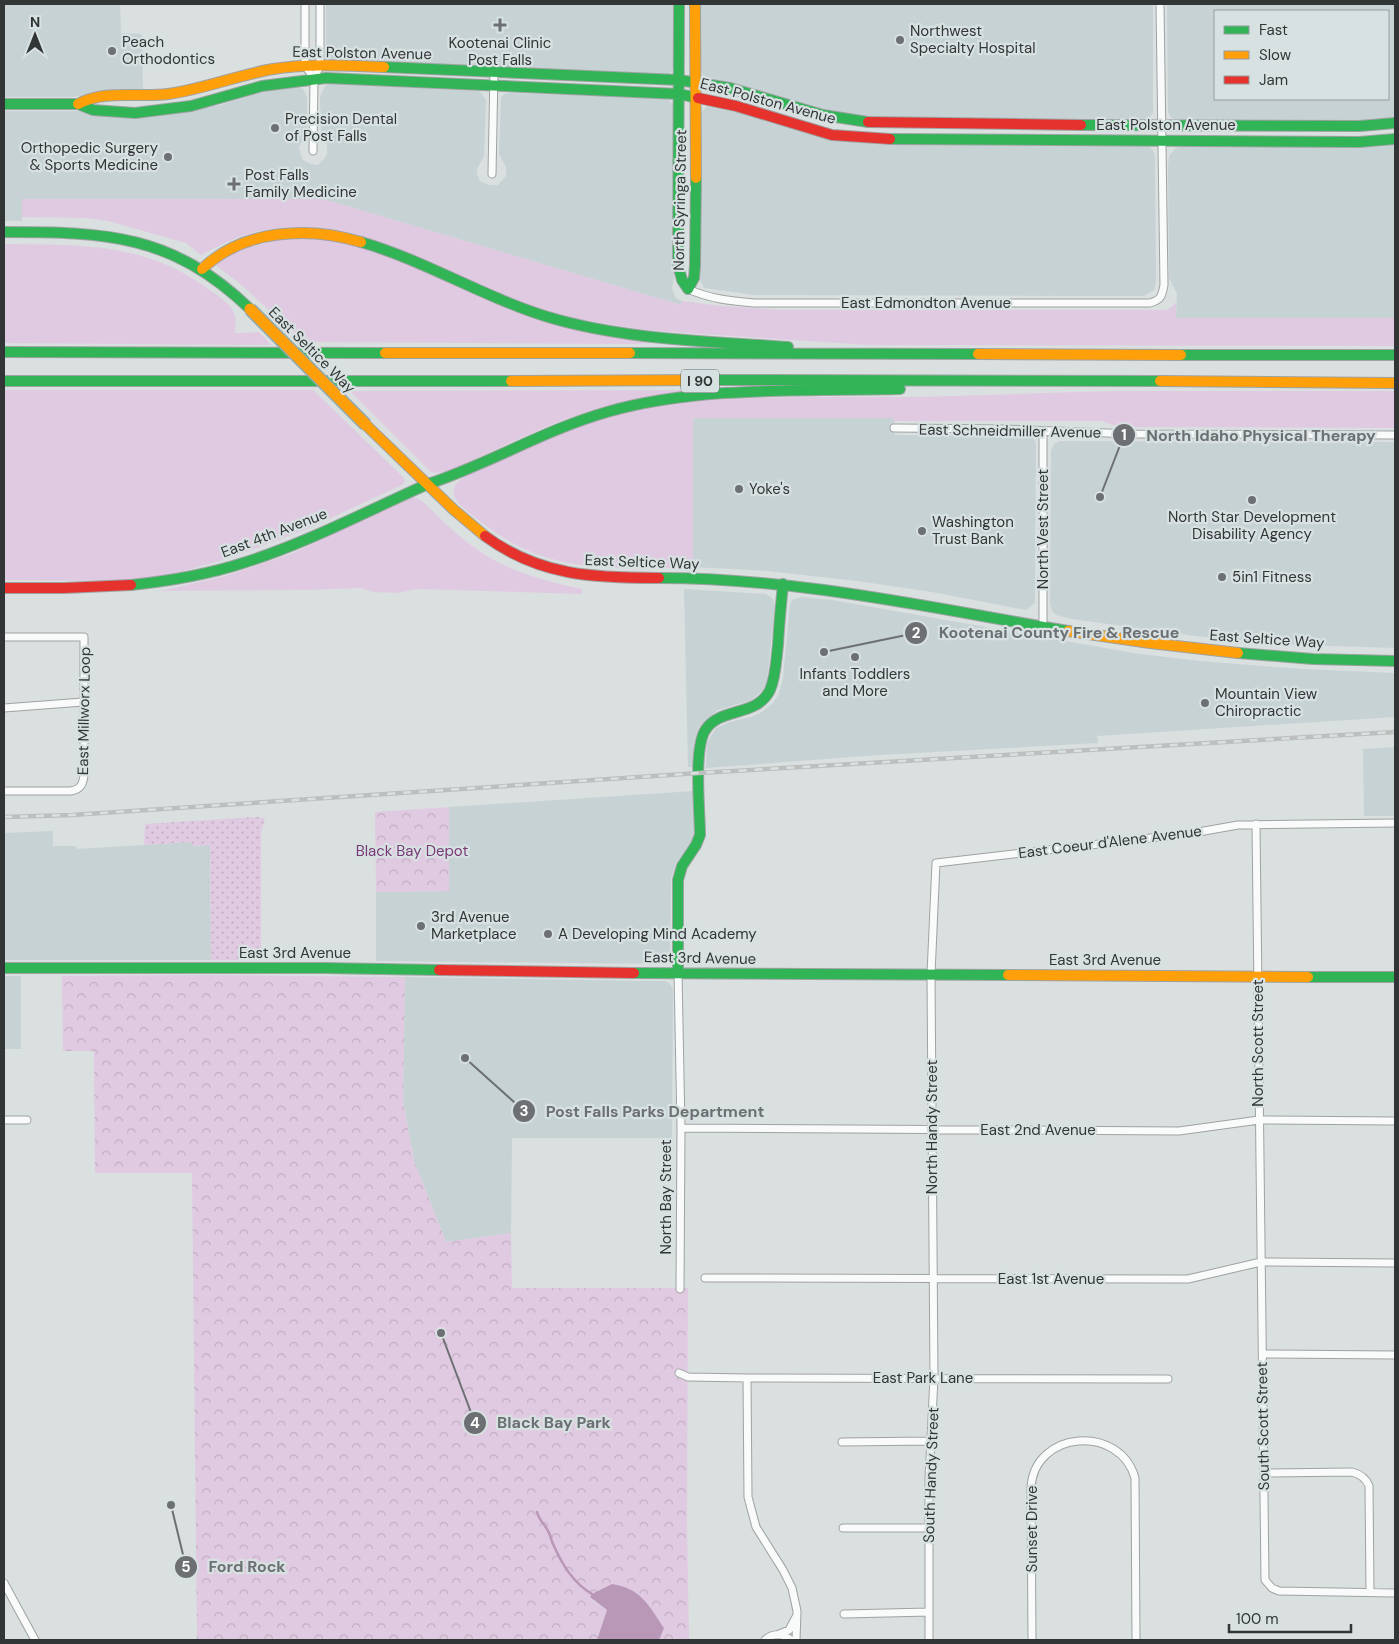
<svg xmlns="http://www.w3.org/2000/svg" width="1399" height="1644" viewBox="0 0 1399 1644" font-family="'DM Sans',sans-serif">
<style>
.built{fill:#c7d2d4;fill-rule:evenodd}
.grass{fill:#e0cae1}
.forest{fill:url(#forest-crowns)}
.garden{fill:url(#garden-dots)}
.water{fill:#b897b7}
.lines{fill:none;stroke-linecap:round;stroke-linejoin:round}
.stream{stroke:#b897b7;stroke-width:2.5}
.street-casing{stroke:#9fa2a3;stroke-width:9}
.fast-casing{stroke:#9fa2a3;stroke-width:12}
.slow-casing{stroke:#9fa2a3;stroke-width:12}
.jam-casing{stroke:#9fa2a3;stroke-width:12}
.street{stroke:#f9fafa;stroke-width:7}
.fast{stroke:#30b455;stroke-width:10}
.slow{stroke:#ff9f0a;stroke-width:10}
.jam{stroke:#e5322d;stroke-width:10}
.rail-casing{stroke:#bdbebe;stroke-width:4.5}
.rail{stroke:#d8e1e2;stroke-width:2.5;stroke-dasharray:8;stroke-linecap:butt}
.slow-bridge-casing{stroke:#93a7a9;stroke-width:14;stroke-linecap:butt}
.slow-bridge{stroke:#ff9f0a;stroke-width:11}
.poi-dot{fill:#6d7072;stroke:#d8e1e2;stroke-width:2}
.labels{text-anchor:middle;stroke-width:4.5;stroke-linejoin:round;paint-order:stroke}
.shield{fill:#d8e1e2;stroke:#64696a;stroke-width:1}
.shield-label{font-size:14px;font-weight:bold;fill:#323536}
.poi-label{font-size:15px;fill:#323536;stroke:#d8e1e2;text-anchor:start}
.street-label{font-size:15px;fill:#323536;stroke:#d8e1e2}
.park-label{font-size:15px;fill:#773a76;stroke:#d8e1e2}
.leader{fill:none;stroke:#6d7072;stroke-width:2}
.callout-dot{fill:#6d7072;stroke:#d8e1e2;stroke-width:2}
.mark-label{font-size:15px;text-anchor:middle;font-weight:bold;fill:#fff}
.callout-label{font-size:16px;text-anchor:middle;font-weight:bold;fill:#6d7072;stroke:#d8e1e2;stroke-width:4.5;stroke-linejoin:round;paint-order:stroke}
</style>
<defs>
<pattern id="forest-crowns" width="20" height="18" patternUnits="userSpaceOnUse" patternTransform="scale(1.25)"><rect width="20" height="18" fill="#e0cae1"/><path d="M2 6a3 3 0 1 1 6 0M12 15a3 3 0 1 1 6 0" fill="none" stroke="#c1aec2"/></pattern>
<pattern id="garden-dots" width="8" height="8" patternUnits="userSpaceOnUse" patternTransform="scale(1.25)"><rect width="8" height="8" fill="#e0cae1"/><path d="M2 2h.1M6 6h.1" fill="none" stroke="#c1aec2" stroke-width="1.8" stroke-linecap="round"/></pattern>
</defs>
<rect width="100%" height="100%" fill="#dadfe0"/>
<path class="built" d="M 4,4 L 120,4 L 121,33 L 142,34 L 143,91 L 102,92 L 72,97 L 4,97 Z
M 326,4 L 675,4 L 675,64 L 670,74 L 662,75 L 334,61 L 327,56 L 326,51 Z
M 699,4 L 1153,4 L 1153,113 L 1147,120 L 1141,121 L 890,120 L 856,117 L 828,112 L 704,78 L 700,66 Z
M 1167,4 L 1395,4 L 1395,119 L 1367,121 L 1174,120 L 1170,116 L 1168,111 ZM 1215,11 L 1388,11 L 1388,99 L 1215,99 Z
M 330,84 L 480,91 L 486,100 L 484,156 L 477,169 L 477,174 L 480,181 L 489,185 L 498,185 L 506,176 L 506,167 L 499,154 L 501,99 L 502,96 L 506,93 L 662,98 L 669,100 L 674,106 L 675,270 L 672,289 L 676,298 L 682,301 L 681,305 L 323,199 L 22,199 L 22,221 L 4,221 L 4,111 L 80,111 L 102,116 L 166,115 L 220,105 L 262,92 L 297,87 L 303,89 L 307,97 L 307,134 L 299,147 L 300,153 L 303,160 L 310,164 L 318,165 L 324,159 L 327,154 L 327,145 L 321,134 L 320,97 L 325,86 Z
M 708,106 L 730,110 L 809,134 L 836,140 L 880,145 L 1148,146 L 1153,150 L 1155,156 L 1156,281 L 1154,290 L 1144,296 L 754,295 L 704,288 L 700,281 L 699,276 L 700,118 L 702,111 Z
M 1395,145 L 1395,318 L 1176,318 L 1177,294 L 1169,278 L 1168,165 L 1169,156 L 1176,148 L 1182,146 L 1377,147 Z
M 692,418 L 894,418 L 895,435 L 1031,436 L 1035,441 L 1036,445 L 1035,603 L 1026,610 L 932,592 L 857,581 L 768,571 L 693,567 Z
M 1060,441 L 1395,442 L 1395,648 L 1301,645 L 1196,636 L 1072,619 L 1056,615 L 1052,611 L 1050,604 L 1051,451 L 1054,444 Z
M 684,589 L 766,594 L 773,599 L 775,605 L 767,681 L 763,690 L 751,700 L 718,710 L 705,720 L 699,727 L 694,742 L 693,767 L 688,767 Z
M 802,597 L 832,600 L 895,611 L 1133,653 L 1199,661 L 1302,669 L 1395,673 L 1395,717 L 1097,736 L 1098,743 L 879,755 L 706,768 L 707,743 L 716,728 L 730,722 L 751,717 L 762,712 L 773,703 L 778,695 L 783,679 L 790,604 L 792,600 Z
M 1395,747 L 1395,816 L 1364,816 L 1363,749 Z
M 694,791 L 694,832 L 693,839 L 676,863 L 671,879 L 670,958 L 667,964 L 376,961 L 376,892 L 449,891 L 449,807 Z
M 53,831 L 53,846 L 76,846 L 77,849 L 193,842 L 193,846 L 210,845 L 211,960 L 4,960 L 4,833 Z
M 4,976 L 21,976 L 21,1049 L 4,1049 Z
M 405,977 L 650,981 L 666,981 L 670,984 L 673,990 L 672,1138 L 512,1138 L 511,1233 L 446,1242 L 414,1161 L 403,1100 Z"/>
<path class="grass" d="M 22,199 L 323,199 L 681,305 L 682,301 L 721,306 L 779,310 L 1166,310 L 1172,307 L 1176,302 L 1176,318 L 1395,318 L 1395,346 L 869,345 L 686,333 L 638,329 L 578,319 L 521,303 L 379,242 C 334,225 282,221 236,238 C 224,243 212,249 201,255 L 186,243 L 108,221 L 87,218 L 22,217 Z
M 305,237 L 346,242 L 392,257 L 512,311 L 562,326 L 653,343 L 633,344 L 304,342 L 237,281 L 216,266 L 222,255 L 280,239 Z
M 4,244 C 77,245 142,242 204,286 C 214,293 228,301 233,311 C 237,317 235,327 235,333 L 259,332 L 271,345 L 4,343 Z
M 4,390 L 313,390 L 403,477 L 405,481 L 402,485 L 307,529 L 233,557 L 173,574 L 120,581 L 4,580 Z
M 693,390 C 662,394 632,399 602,407 C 562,418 523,437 485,454 C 469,461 449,476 431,472 L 350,391 Z
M 1126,391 L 1395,391 L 1395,428 L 1119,427 L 1102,421 L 894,421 L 894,418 L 693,418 L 693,567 L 684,568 C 606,568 547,574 481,522 C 474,516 458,506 454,496 C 453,493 455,488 455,485 C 470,469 494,461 514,452 C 534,444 553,433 573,426 C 677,390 798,398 906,397 C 979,396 1053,392 1126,391 Z
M 413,497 L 421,500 C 438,516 455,534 475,548 C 506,571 544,581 582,589 L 582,594 L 418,589 L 396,593 L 374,592 L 361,588 L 306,590 L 160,591 L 226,576 L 291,554 Z"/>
<path class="forest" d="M 449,807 L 449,891 L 376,892 L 375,812 Z
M 202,975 L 405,977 L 403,1101 L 414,1161 L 446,1242 L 511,1233 L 512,1288 L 688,1288 L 687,1522 L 689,1640 L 659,1640 L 664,1627 L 591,1599 L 607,1610 L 597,1640 L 197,1640 L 192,1173 L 95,1173 L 94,1051 L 63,1051 L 62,976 Z"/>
<path class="garden" d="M 257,817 L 265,818 L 261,833 L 261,960 L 211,960 L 210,845 L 193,846 L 192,842 L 144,845 L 145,824 Z"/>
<path class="water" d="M 612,1584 C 641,1588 649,1606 664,1628 L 659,1640 L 597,1640 L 607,1610 L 590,1597 L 592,1594 Z"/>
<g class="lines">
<path class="stream" d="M 537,1512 C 539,1521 546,1525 549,1533 C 551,1536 551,1541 553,1544 C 562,1564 573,1583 592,1594"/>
<defs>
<path id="street" d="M 305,4 L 305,66 L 314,78
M 313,151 L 314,78 L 320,66 L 320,4
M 492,174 L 494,72
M 688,289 C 710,299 731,301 754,303 L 1150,303 C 1161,300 1162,296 1164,285 L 1160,4
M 894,428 L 1002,429 L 1133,434 L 1395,435
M 1043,431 L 1043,627
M 4,637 L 84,637 L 84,775 C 83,784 81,789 71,791 L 4,791
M 4,708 L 83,702
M 1256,824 L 1265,1580 L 1272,1588 L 1279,1591 L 1395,1593
M 678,973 L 681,1128 L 680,1289
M 4,1120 L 27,1120
M 681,1128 L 1179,1131 L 1259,1120 L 1395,1121
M 705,1278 L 1188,1279 L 1261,1262 L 1395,1263
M 1263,1354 L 1395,1355
M 679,1373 L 688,1377 L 747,1378 L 1168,1379
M 747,1378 L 748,1497 L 756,1527 L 783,1570 L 792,1588 L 797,1611 L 796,1640
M 842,1442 L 931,1441
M 1264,1473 L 1352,1472 C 1360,1474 1366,1478 1369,1486 L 1370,1591
M 843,1528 L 929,1528
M 4,1583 L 35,1640
M 844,1614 L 929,1612
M 777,1635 L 789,1630 L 796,1617
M 765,1640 C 773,1633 782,1633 791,1640
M 929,1640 L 929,1478 L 934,1378 L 931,974 L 936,863 L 1193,833 L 1238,825 L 1395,823
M 1032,1640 L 1031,1488 C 1034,1430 1120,1424 1135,1478 L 1136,1640"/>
<path id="fast" d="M 679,4 L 678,265 L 682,280 L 688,289 L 694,278 L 695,265 L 696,178
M 384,67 L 679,80 L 730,88 L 823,115 L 868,122
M 4,104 L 78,104 L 93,110 L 135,113 L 191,106 L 262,86 L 326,78 L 679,94 L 698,98
M 1081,125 L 1360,126 L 1395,123
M 890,139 L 1359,142 L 1395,139
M 4,232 C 106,232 172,234 250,309
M 361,242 C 426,261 483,297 548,317 C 625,340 708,341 788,347
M 4,352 L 385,353
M 630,353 L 978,354
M 1181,355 L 1395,355
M 711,380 L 1160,381
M 4,381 L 511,381
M 428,484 C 489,464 544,430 607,412 C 698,386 805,391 900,389
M 659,578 C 798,578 931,608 1068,631
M 131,585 C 169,581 206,575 243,563 C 307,543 367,511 428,484
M 1238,653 L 1313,659 L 1395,661
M 4,968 L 323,968 L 439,970
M 634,973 L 1008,975
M 678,973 L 678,880 L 682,866 L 696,845 L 700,835 C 700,812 693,746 706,729 C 721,707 757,717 770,690 C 776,676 776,660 778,645 C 779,625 781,604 783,584
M 1308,977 L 1395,977"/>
<path id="slow" d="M 695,4 L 696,178
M 78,104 C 106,89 138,98 168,94 C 204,89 238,75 273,69 C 310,63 347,66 384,67
M 202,269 C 244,229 308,226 361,242
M 385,353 L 630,353
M 978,354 L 1181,355
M 511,381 L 711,380
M 1160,381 L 1395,383
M 366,425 L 454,510 L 485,536
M 1068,631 L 1150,643 L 1238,653
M 1008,975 L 1308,977"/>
<path id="jam" d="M 698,98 L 736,106 L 832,135 L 890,139
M 868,122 L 1081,125
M 485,536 C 539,576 594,578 659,578
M 4,588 L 64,588 L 131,585
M 439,970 L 634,973"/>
</defs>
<use href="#street" class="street-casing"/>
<use href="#fast" class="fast-casing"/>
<use href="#slow" class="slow-casing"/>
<use href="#jam" class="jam-casing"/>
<use href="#street" class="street"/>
<use href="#fast" class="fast"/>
<use href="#slow" class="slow"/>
<use href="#jam" class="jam"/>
<defs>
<path id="rail" d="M 4,817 L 72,815 L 699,773 L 1395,732"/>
</defs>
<use href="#rail" class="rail-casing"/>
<use href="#rail" class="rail"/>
<defs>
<path id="slow-bridge" d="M 250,309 L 366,425"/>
</defs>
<use href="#slow-bridge" class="slow-bridge-casing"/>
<use href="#slow-bridge" class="slow-bridge"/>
</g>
<g class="poi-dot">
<path d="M497.5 17.5h5v5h5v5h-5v5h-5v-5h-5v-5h5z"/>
<circle cx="900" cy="40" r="5"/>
<circle cx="112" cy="51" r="5"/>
<circle cx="275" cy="128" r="5"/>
<circle cx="168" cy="157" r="5"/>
<path d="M231.5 176.5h5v5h5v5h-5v5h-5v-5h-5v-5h5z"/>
<circle cx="739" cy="489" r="5"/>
<circle cx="1252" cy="500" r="5"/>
<circle cx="922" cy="531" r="5"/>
<circle cx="1222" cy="577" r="5"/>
<circle cx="855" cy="657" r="5"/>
<circle cx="1205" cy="703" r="5"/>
<circle cx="421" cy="926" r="5"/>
<circle cx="548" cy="934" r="5"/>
</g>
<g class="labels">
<rect class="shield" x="681" y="369.5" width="38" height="23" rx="4"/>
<g class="shield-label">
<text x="700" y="386">I 90</text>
</g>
<g class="poi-label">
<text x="910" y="36">Northwest<tspan x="910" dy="17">Specialty Hospital</tspan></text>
<text x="122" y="47">Peach<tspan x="122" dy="17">Orthodontics</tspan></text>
<text x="500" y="48" text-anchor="middle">Kootenai Clinic<tspan x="500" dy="17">Post Falls</tspan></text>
<text x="285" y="124">Precision Dental<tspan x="285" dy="17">of Post Falls</tspan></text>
<text x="158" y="153" text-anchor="end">Orthopedic Surgery<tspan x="158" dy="17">&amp; Sports Medicine</tspan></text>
<text x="245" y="180">Post Falls<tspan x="245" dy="17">Family Medicine</tspan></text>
<text x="749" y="494">Yoke's</text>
<text x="1252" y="522" text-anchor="middle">North Star Development<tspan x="1252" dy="17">Disability Agency</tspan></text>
<text x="932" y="527">Washington<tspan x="932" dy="17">Trust Bank</tspan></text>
<text x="1232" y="582">5in1 Fitness</text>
<text x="855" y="679" text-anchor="middle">Infants Toddlers<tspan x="855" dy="17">and More</tspan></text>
<text x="1215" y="699">Mountain View<tspan x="1215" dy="17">Chiropractic</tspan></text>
<text x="431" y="922">3rd Avenue<tspan x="431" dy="17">Marketplace</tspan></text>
<text x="558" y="939">A Developing Mind Academy</text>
</g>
<g class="street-label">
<text transform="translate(362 53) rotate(1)" y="5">East Polston Avenue</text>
<text transform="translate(768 101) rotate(15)" y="5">East Polston Avenue</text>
<text x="1166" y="130">East Polston Avenue</text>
<text transform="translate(680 200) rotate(-89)" y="5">North Syringa Street</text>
<text x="926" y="308">East Edmondton Avenue</text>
<text transform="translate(312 350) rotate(45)" y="5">East Seltice Way</text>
<text transform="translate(1010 431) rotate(1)" y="5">East Schneidmiller Avenue</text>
<text transform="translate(1043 529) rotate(-90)" y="5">North Vest Street</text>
<text transform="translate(274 533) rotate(-21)" y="5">East 4th Avenue</text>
<text transform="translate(642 562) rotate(2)" y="5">East Seltice Way</text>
<text transform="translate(1267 639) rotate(4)" y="5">East Seltice Way</text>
<text transform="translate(84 711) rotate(-89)" y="5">East Millworx Loop</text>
<text transform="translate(1110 842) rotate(-7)" y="5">East Coeur d'Alene Avenue</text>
<text x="295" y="958">East 3rd Avenue</text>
<text transform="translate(700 958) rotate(1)" y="5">East 3rd Avenue</text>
<text x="1105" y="965">East 3rd Avenue</text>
<text transform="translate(1258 1043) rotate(-90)" y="5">North Scott Street</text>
<text transform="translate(932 1127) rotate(-90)" y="5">North Handy Street</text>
<text x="1038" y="1135">East 2nd Avenue</text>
<text transform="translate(666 1197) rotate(-90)" y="5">North Bay Street</text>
<text x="1051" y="1284">East 1st Avenue</text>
<text x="923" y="1383">East Park Lane</text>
<text transform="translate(1263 1426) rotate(-91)" y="5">South Scott Street</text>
<text transform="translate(931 1475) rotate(-88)" y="5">South Handy Street</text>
<text transform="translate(1032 1529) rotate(-90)" y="5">Sunset Drive</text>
</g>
<g class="park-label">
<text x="412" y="856">Black Bay Depot</text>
</g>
</g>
<path class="leader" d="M1100 497L1124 435M824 652L916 633M465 1058L524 1111M441 1333L475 1423M171 1505L186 1567"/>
<g class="callout-dot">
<circle cx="1100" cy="497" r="5"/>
<circle cx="824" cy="652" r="5"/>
<circle cx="465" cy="1058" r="5"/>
<circle cx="441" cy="1333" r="5"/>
<circle cx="171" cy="1505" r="5"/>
<circle cx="1124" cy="435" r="12"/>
<circle cx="916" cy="633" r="12"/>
<circle cx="524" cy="1111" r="12"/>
<circle cx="475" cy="1423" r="12"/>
<circle cx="186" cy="1567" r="12"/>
</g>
<g class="mark-label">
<text x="1124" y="440">1</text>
<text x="916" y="638">2</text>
<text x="524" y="1116">3</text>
<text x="475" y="1428">4</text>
<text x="186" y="1572">5</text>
</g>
<g class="callout-label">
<text x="1261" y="441">North Idaho Physical Therapy</text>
<text x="1059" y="638">Kootenai County Fire &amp; Rescue</text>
<text x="655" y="1117">Post Falls Parks Department</text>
<text x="554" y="1428">Black Bay Park</text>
<text x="247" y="1572">Ford Rock</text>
</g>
<rect width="1399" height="1644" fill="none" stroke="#323536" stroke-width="10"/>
<rect x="1214" y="10" width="175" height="90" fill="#d8e1e2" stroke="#969c9d"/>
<rect x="1224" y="26" width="25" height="8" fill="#30b455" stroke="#969c9d"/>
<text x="1259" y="35" font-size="15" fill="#323536">Fast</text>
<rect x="1224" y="51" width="25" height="8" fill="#ff9f0a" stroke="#969c9d"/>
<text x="1259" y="60" font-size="15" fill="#323536">Slow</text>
<rect x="1224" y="76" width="25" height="8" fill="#e5322d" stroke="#969c9d"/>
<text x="1259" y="85" font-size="15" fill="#323536">Jam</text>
<g transform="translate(35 35)" stroke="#d8e1e2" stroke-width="4" paint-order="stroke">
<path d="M0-4L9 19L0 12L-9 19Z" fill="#323536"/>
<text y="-8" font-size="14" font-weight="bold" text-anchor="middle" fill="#323536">N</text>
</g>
<path d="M1229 1624v8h122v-8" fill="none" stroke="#323536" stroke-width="2.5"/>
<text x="1236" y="1624" font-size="15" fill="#323536" stroke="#d8e1e2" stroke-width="4" paint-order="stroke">100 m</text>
</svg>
